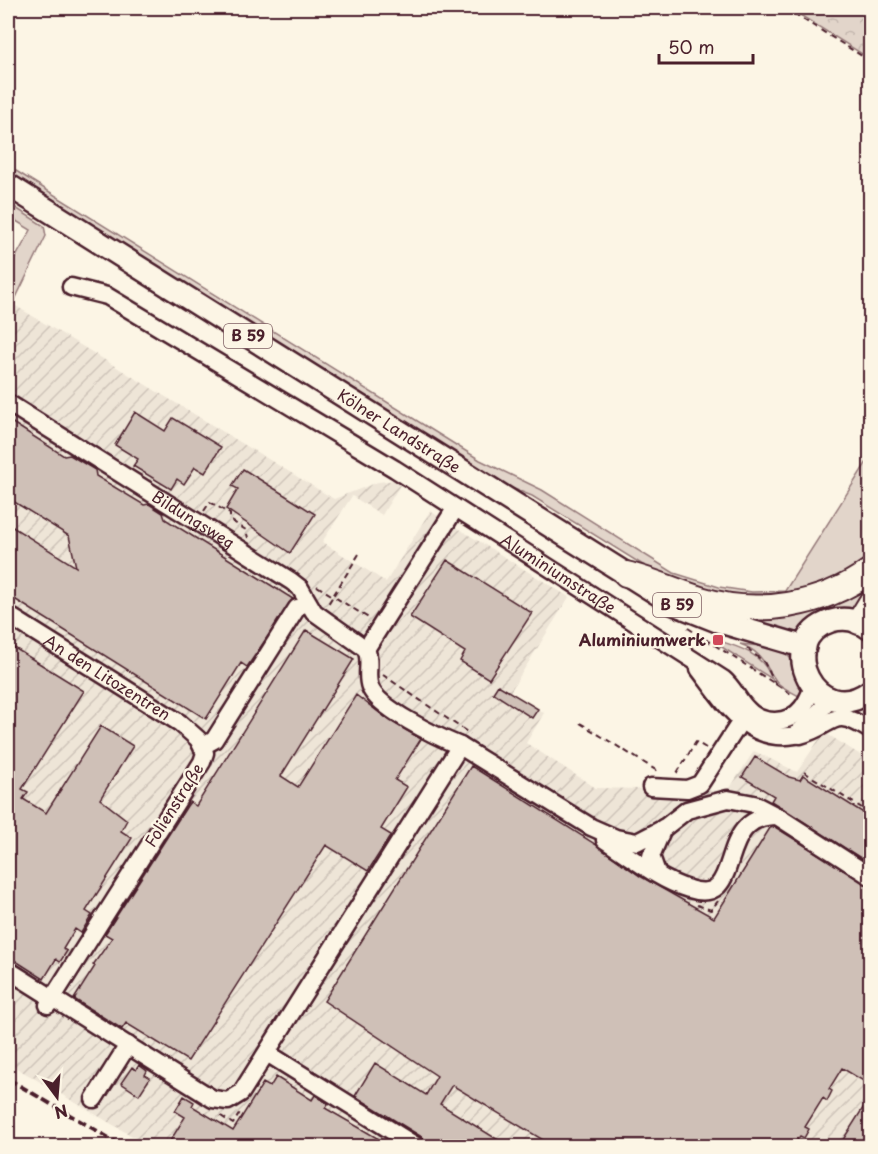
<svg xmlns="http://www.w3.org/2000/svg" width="878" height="1154" viewBox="0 0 878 1154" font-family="'Playpen Sans',sans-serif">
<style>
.industrial{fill:url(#industrial-furrows)}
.green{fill:#e2d5ca;stroke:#967a7a;stroke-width:1.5}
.forest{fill:url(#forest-crowns);stroke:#967a7a;stroke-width:1.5}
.building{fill:#cfc0b7;stroke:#4a1f2b;stroke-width:1.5}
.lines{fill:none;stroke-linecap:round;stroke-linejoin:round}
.minor-casing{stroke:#4a1f2b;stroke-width:21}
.major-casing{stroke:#4a1f2b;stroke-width:26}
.highway-casing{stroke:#4a1f2b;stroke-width:28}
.path{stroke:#4a1f2b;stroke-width:2;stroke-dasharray:6 4.5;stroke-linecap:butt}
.minor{stroke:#fcf5e5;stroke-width:16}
.major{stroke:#fcf5e5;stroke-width:21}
.highway{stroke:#fcf5e5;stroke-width:24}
.rail{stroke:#4a1f2b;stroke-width:4;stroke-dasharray:9 4.5;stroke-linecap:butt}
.poi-dot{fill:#d1495b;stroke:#fcf5e5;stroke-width:2}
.labels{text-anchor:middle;stroke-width:5;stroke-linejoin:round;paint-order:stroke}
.shield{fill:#fcf5e5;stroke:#7f5f63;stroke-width:1.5}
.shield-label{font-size:15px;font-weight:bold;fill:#4a1f2b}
.street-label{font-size:16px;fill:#4a1f2b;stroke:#fcf5e5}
.poi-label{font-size:16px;font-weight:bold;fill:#4a1f2b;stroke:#fcf5e5;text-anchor:end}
</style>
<defs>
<pattern id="industrial-furrows" width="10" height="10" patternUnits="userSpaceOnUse" patternTransform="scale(1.5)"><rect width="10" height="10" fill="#eee5d7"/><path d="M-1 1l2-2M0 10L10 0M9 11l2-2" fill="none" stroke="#cec4b9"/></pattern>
<pattern id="forest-crowns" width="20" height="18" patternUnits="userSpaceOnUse" patternTransform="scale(1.5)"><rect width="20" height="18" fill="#e2d5ca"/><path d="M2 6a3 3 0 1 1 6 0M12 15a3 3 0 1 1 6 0" fill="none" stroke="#c3b6ae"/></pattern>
</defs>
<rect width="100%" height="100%" fill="#fcf5e5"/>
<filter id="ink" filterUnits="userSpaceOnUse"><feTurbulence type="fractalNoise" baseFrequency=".0167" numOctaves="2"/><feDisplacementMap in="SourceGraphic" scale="12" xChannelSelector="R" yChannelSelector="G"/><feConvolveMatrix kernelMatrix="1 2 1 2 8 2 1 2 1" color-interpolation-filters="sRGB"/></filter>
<g filter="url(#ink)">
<path class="industrial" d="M 11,303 L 334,499 L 378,482 L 397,480 L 400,485 L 382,515 L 352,496 L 322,542 L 386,582 L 430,511 L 569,597 L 510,692 L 544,713 L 526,743 L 596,788 L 728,791 L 754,751 L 797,772 L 824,732 L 870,761 L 870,1146 L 149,1146 L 8,1063 L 8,309 Z"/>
<path class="green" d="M 8,166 L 480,460 L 542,490 L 674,573 L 719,587 L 752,592 L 785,591 L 870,457 L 870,562 L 824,588 L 745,600 L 659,575 L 532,496 L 494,481 L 8,175 Z
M 8,203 L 44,226 L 46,236 L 8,314 L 8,271 L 31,230 L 8,216 Z
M 870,575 L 870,597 L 860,608 L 798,632 L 786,632 L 722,612 Z
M 716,640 C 740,647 762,653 772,679 L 714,642 Z
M 740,644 C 766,647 791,645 799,674 C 802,683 804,688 802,698 C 795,693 781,688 777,682 C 764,665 763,652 740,644 Z"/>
<path class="forest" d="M 789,8 L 870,8 L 870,59 Z"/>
<path class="building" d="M 135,412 L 165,431 L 173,418 L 221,447 L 205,473 L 195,467 L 184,484 L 177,479 L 171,489 L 133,466 L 138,459 L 115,445 Z
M 8,420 L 64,456 L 70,455 L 95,470 L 96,476 L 144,505 L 149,504 L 163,513 L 165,519 L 293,599 L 247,667 L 241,663 L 206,719 L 8,595 L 8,524 L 76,567 L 69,536 L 8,498 Z
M 243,469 L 315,514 L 290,553 L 226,509 L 238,489 L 232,486 Z
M 447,560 L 532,613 L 489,679 L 460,661 L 465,652 L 410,617 Z
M 306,630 L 354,659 L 281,776 L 298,787 L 356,695 L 390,721 L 421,739 L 395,780 L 407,787 L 381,829 L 391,835 L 368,871 L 326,845 L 188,1061 L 126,1023 L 122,1029 L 74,999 L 95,966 L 93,965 L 112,938 L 105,934 L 187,806 L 190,802 L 196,806 Z
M 8,644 L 84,691 L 22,789 L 28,792 L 23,799 L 46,813 L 101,726 L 133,746 L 100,799 L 127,820 L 121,831 L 132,838 L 86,911 L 92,915 L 81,933 L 75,929 L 63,949 L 67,951 L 60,962 L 56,959 L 44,979 L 8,956 L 8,831 L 14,820 L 8,815 Z
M 498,685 L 538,709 L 532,718 L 493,693 Z
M 755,757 L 789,777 L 800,780 L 803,775 L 870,817 L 870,864 L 771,801 L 774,796 L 742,777 Z
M 471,766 L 595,844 L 640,876 L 714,918 L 770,828 L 775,827 L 870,886 L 870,1085 L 842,1068 L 829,1089 L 832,1091 L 827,1101 L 823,1098 L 805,1127 L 809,1129 L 804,1138 L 800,1136 L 793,1146 L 553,1146 L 452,1085 L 440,1104 L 508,1146 L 427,1146 L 422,1137 L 355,1096 L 375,1063 L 426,1095 L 437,1076 L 324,1001 Z
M 139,1065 L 147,1071 L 145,1075 L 150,1078 L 139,1095 L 121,1083 L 132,1067 L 136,1070 Z
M 276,1077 L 312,1100 L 315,1095 L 328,1104 L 325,1108 L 391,1146 L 167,1146 L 185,1117 L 175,1111 L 184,1096 L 194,1102 L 192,1106 L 233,1131 L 263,1083 L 270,1087 Z
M 870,1097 L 870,1146 L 839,1146 Z"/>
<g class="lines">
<defs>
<g id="minor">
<path id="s1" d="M 71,287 L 107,296 L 395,469 L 723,679 C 734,688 737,699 747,709 C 761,725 789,725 802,708 C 807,702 810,694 813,687"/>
<path id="s2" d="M 8,403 L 291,581 L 300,588 L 314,612 L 366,649"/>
<path id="s3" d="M 8,615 L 180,723 L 198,739 L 205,753 L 202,762 L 48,1005"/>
<path d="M 699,669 C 725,703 748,744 796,735 L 831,699"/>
<path d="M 800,735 C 837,725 830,705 870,730"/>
<path d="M 203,746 L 214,740 L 297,608"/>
<path d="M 460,746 L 591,827 L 616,838 L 637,842 L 664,828 L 687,810 L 728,799 L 754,804 L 777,816 L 870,876"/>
<path d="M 651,787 L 687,789 L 700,784 L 741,721"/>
<path d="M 605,840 C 631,857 659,880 689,889 C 747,908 712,815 777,816"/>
<path d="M 657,873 L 651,856 L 663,828"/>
<path d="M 8,970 L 213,1099 L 228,1101 L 241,1093 L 460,746 C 438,737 377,708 370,687 C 365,674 372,662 366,649 L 455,509"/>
<path d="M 267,1053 L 416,1146"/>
<path d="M 94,1099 L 128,1045"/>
</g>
<g id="major">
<path id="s4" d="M 8,185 L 674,604 L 717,621 L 805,647"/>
<path d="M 870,629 C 859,620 845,617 831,621 C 772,640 816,731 870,691"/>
</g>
<path id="highway" d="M 626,574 C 651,580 675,591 700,599 C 757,617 822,606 870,571
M 859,622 L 870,604"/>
</defs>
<use href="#minor" class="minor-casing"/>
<use href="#major" class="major-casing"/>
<use href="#highway" class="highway-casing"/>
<path class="path" d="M 785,8 L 870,61
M 204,511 L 210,502 L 230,514 L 230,520 L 246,530 L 248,538
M 359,554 L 333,596 L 370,619
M 317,586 L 333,596 L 328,604
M 688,628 L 794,696
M 747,648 L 764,662 L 776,685
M 383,675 L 470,734
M 580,723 L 659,772
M 804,772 L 870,813
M 677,773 L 696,742 L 706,748
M 697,905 L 711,910 L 718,901
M 221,1116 L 233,1124 L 241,1111"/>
<use href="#minor" class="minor"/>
<use href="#major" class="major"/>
<use href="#highway" class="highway"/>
<path class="rail" d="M 8,1079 L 123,1146"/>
</g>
</g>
<rect class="poi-dot" x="712" y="634" width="12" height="12" rx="3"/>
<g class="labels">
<g class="shield">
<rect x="224" y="324" width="48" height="24" rx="4.5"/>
<rect x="653" y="593" width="48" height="24" rx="4.5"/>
</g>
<g class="shield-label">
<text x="248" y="341">B 59</text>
<text x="677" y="610">B 59</text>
</g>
<g class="street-label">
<text dy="6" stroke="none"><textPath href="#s4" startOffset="462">Kölner Landstraße</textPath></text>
<text dy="6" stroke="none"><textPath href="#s2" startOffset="219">Bildungsweg</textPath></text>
<text dy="6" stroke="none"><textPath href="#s1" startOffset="567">Aluminiumstraße</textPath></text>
<text dy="6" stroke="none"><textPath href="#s3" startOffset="117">An den Litozentren</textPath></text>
<text transform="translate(174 805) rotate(-58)" y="6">Folienstraße</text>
</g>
<g class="poi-label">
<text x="706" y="646">Aluminiumwerk</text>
</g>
</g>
<rect width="878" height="1154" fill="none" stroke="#fcf5e5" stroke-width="30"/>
<rect x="15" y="15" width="848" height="1124" fill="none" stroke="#4a1f2b" stroke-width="2" filter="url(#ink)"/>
<g transform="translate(57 1097) rotate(164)" stroke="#fcf5e5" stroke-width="4.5" paint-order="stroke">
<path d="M0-4.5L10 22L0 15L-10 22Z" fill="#4a1f2b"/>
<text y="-9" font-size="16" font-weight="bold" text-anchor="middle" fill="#4a1f2b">N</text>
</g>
<path d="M659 54v9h94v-9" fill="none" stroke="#4a1f2b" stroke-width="3"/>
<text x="668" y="54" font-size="18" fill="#4a1f2b" stroke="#fcf5e5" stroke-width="4.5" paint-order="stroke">50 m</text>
</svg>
